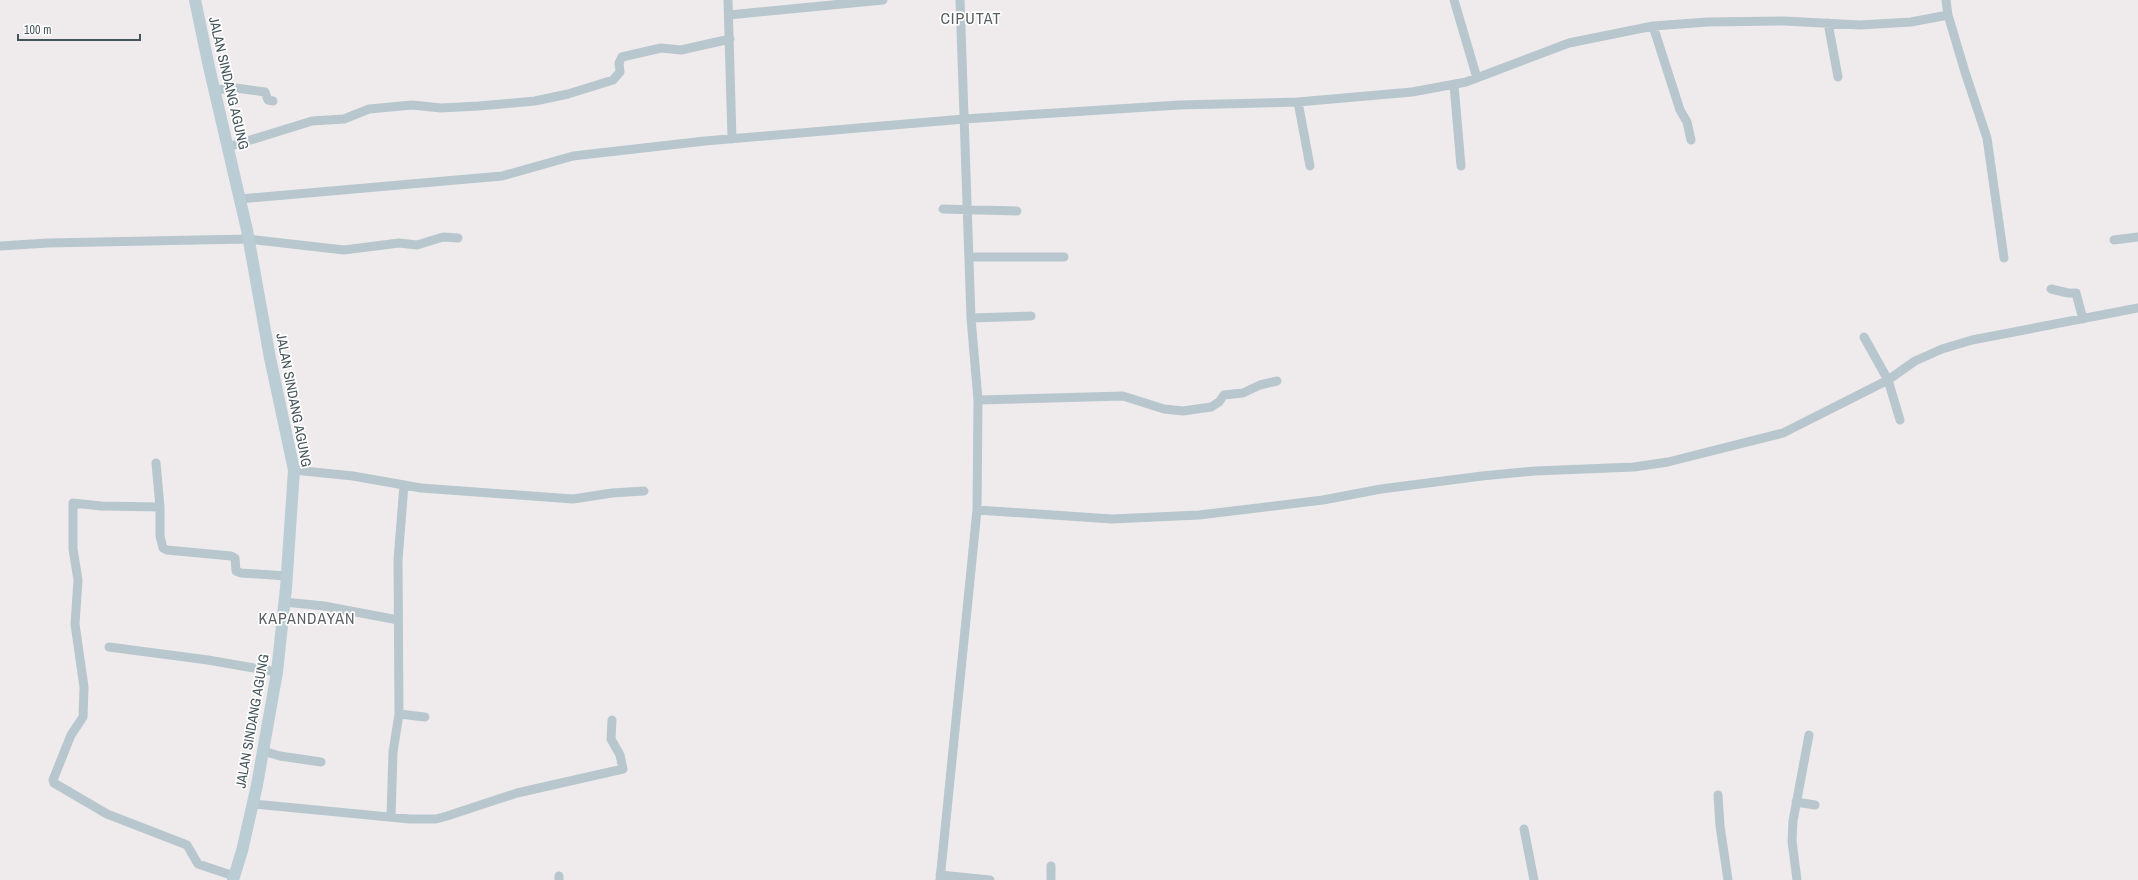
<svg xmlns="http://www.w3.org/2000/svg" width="2138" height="880" viewBox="0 0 2138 880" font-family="'Archivo Narrow',sans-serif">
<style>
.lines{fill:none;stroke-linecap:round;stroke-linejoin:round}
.minor{stroke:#b8c7cd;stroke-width:9}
.secondary{stroke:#baccd4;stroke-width:12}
.labels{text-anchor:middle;stroke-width:3.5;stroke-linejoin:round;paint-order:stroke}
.street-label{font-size:14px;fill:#43545a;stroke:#fff}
.quarter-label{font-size:16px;letter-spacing:1px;fill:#585e61;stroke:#fff}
</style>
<rect width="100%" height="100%" fill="#efebec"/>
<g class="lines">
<path class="minor" d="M 728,0 L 732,139
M 1454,0 L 1477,78
M 1946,0 L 1948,15 L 1965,72 L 1987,138 L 2004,258
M 729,15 L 883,0
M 1828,23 L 1838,77
M 1653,26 L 1680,110 L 1687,122 L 1691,140
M 1454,85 L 1461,166
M 214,90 L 236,88 L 265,92 L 268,100 L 273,101
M 1298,102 L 1310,166
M 228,147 L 312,121 L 344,119 L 369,109 L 412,105 L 441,108 L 479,106 L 535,101 L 568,94 L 613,80 L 620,72 L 619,63 L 622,57 L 661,48 L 681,50 L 730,39
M 240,199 L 502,176 L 573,156 L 705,141 L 964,119 L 1179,105 L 1298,102 L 1412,92 L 1466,82 L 1569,43 L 1653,26 L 1708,22 L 1784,21 L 1860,25 L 1911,22 L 1948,15
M 943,209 L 1017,211
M 2114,240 L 2138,237
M 0,246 L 48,243 L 248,239 L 344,250 L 399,243 L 417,245 L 443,237 L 458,238
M 969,257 L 1064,257
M 2051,289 L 2068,293 L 2076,293 L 2083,319
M 971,318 L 1031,316
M 1864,337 L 1888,380 L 1900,420
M 978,400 L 1123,396 L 1164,409 L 1183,411 L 1211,407 L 1219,402 L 1224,395 L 1243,393 L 1260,385 L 1277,381
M 156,463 L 160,507
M 294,470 L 353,476 L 421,488 L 573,499 L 612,493 L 644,491
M 977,510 L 1112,519 L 1199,515 L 1323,500 L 1381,489 L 1482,476 L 1535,471 L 1634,467 L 1668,462 L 1783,433 L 1888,380 L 1915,361 L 1942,349 L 1972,340 L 2138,308
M 284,602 L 324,606 L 398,620
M 109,647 L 208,660 L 277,672
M 399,714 L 425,717
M 263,751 L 280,756 L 321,762
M 1718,795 L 1720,826 L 1728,880
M 1796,802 L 1815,805
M 253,804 L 410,819 L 436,819 L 447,816 L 517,793 L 623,769 L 620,755 L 611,739 L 612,720
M 391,817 L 393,752 L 399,714 L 398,560 L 404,485
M 1524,829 L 1534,880
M 1051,866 L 1051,880
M 940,875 L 990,880
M 234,876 L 198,864 L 187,845 L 107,814 L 54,783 L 53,780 L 71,735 L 83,717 L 84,687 L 75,624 L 78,580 L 73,549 L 73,503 L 101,506 L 160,507 L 160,536 L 163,548 L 167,550 L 231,556 L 235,558 L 236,571 L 241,573 L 287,576
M 559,880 L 559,876
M 940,880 L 977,510 L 978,400 L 971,318 L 960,0
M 1797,880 L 1792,841 L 1793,821 L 1809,735"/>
<path class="secondary" d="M 195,0 L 209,67 L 247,230 L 270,358 L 294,470 L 286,588 L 277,672 L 257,785 L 242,851 L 233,880"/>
</g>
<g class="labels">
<g class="street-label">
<text transform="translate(229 83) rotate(77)" y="5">JALAN SINDANG AGUNG</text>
<text transform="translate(294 400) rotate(79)" y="5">JALAN SINDANG AGUNG</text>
<text transform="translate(252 721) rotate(-80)" y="5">JALAN SINDANG AGUNG</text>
</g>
<g class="quarter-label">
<text x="971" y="24">CIPUTAT</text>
<text x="307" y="624">KAPANDAYAN</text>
</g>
</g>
<path d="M18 34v6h122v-6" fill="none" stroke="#43545a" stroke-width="2"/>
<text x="24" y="34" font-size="12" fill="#43545a" stroke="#ffffff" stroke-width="3" paint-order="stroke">100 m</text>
</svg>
